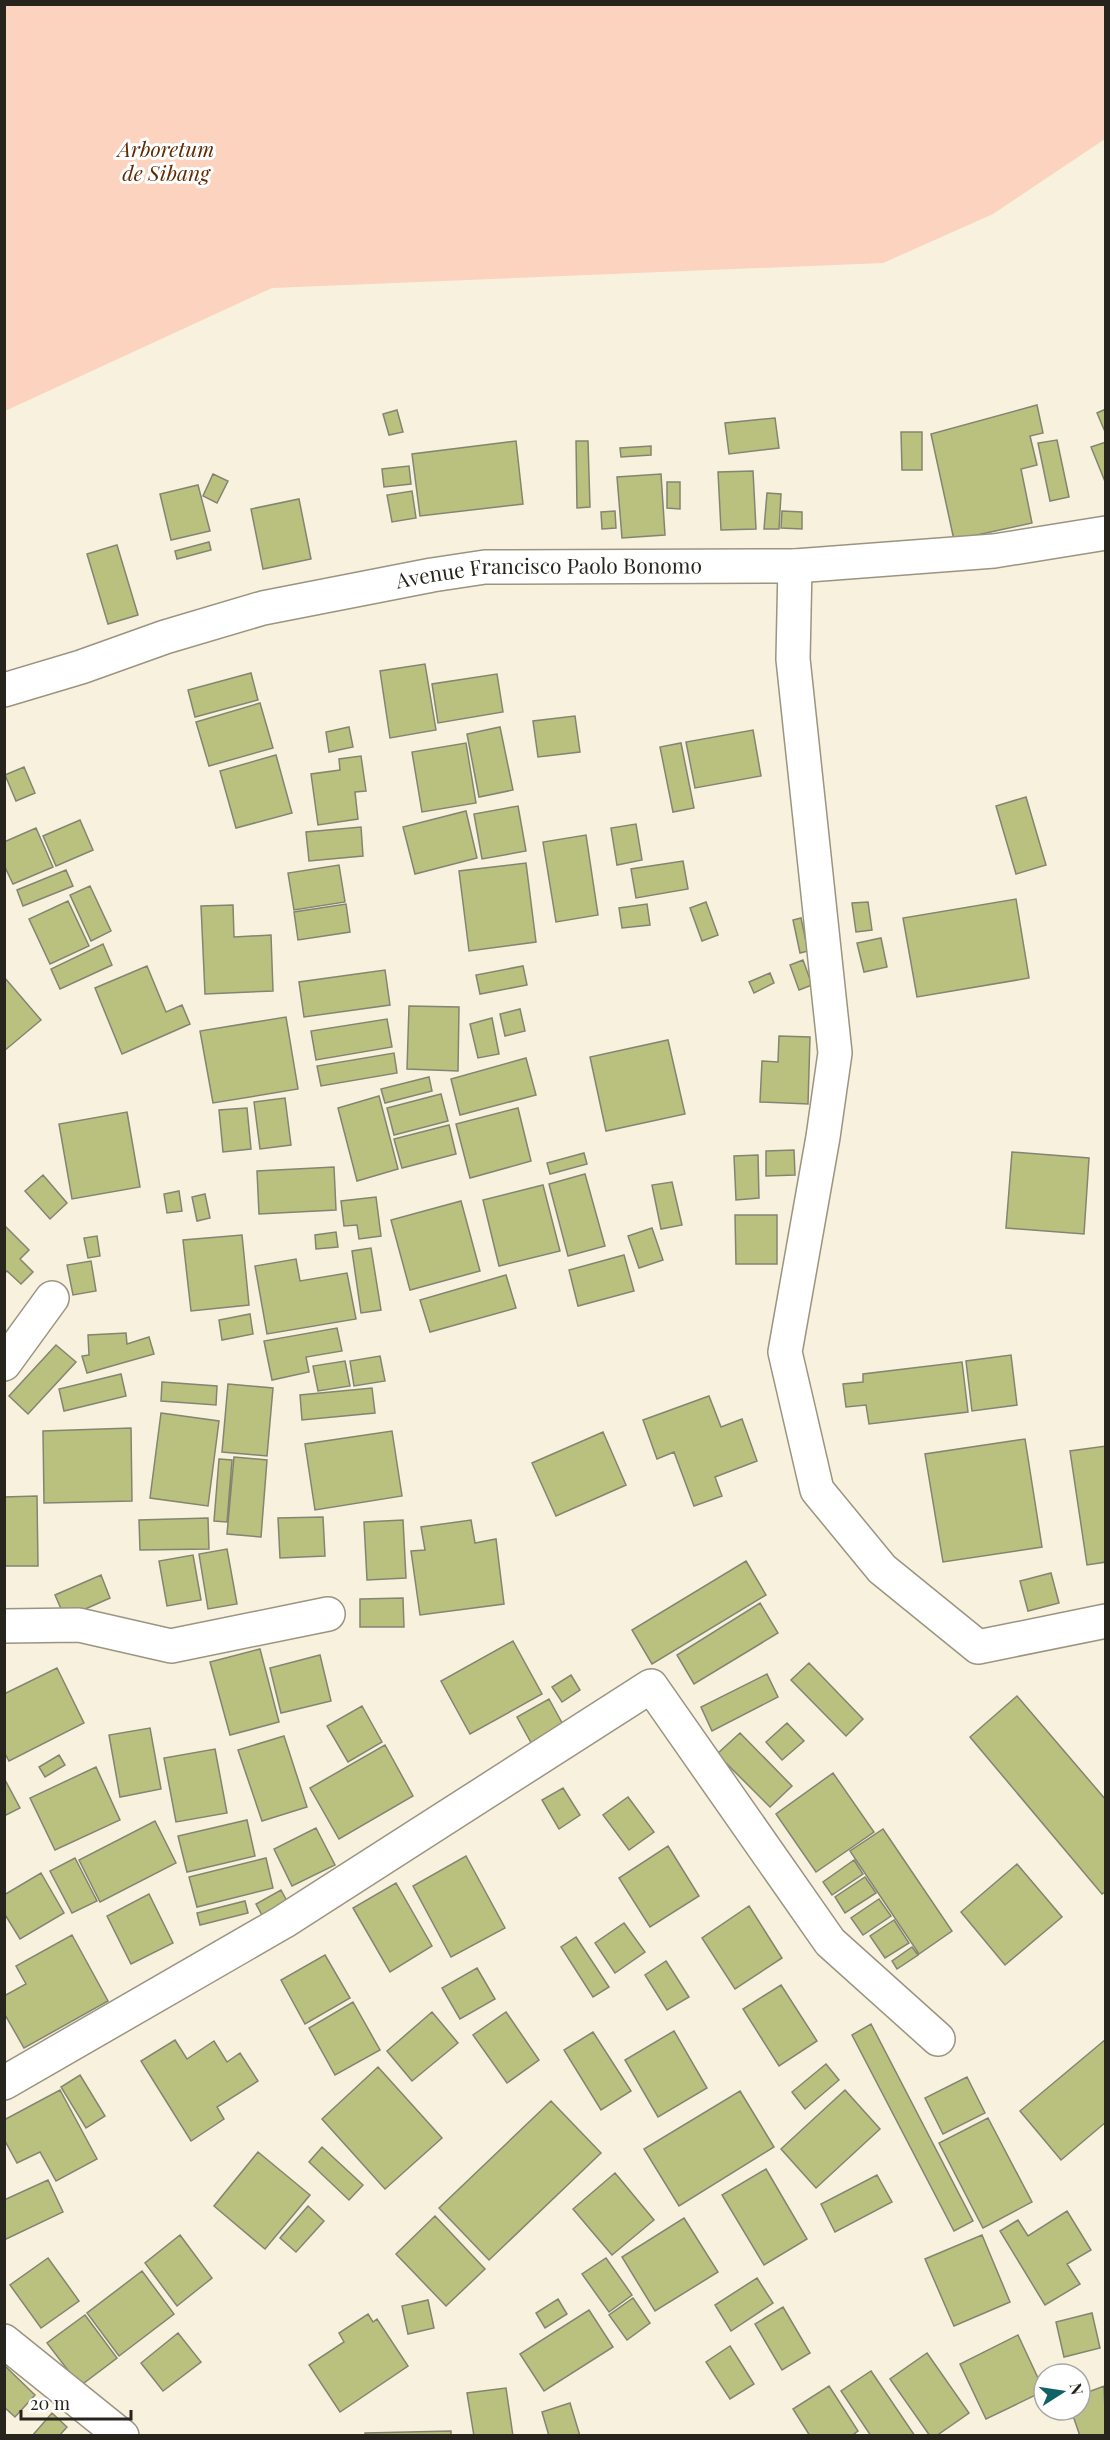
<svg xmlns="http://www.w3.org/2000/svg" width="1110" height="2440" viewBox="0 0 1110 2440" font-family="'Playfair Display',serif">
<style>
.green{fill:#fbd3be}
.building{fill:#bac17e;stroke:#838572;stroke-width:1.5}
.lines{fill:none;stroke-linecap:round;stroke-linejoin:round}
.minor-casing{stroke:#9a9481;stroke-width:36}
.tertiary-casing{stroke:#9a9481;stroke-width:36}
.minor{stroke:#fff;stroke-width:33}
.tertiary{stroke:#fff;stroke-width:33}
.labels{text-anchor:middle;stroke-width:6;stroke-linejoin:round;paint-order:stroke}
.park-label{font-size:21px;font-style:italic;fill:#622a02;stroke:#fff}
.street-label{font-size:21px;fill:#26241c;stroke:#fff}
</style>
<rect width="100%" height="100%" fill="#f8f1dd"/>
<path class="green" d="M 4,5 L 1105,5 L 1105,139 L 993,214 L 883,263 L 272,288 L 5,411 Z"/>
<path class="building" d="M 1037,405 L 1043,433 L 1030,436 L 1037,465 L 1021,469 L 1032,523 L 954,540 L 931,434 Z
M 1106,409 L 1106,434 L 1097,413 Z
M 397,410 L 403,432 L 389,435 L 383,414 Z
M 775,418 L 779,448 L 729,454 L 725,423 Z
M 901,432 L 922,432 L 922,470 L 902,470 Z
M 1057,440 L 1069,497 L 1050,501 L 1038,443 Z
M 516,441 L 523,504 L 420,516 L 412,454 Z
M 576,441 L 588,441 L 590,507 L 577,508 Z
M 1106,442 L 1106,484 L 1091,447 Z
M 651,446 L 651,455 L 621,457 L 620,448 Z
M 409,466 L 411,484 L 384,487 L 382,469 Z
M 753,471 L 756,529 L 721,530 L 718,472 Z
M 213,474 L 228,481 L 217,503 L 203,496 Z
M 661,474 L 665,535 L 622,538 L 617,477 Z
M 667,482 L 680,482 L 680,509 L 667,508 Z
M 198,485 L 210,531 L 171,540 L 160,494 Z
M 412,491 L 416,518 L 392,522 L 387,495 Z
M 767,493 L 781,494 L 779,529 L 764,529 Z
M 299,499 L 311,559 L 263,569 L 251,509 Z
M 615,511 L 616,528 L 602,529 L 601,512 Z
M 782,511 L 802,512 L 802,529 L 781,528 Z
M 209,542 L 211,550 L 177,559 L 175,551 Z
M 117,545 L 138,615 L 108,624 L 87,554 Z
M 425,664 L 436,730 L 390,738 L 380,671 Z
M 251,673 L 258,700 L 195,717 L 188,690 Z
M 497,674 L 503,712 L 438,723 L 432,684 Z
M 260,703 L 273,748 L 209,766 L 196,722 Z
M 575,716 L 580,752 L 538,757 L 533,721 Z
M 349,727 L 353,747 L 329,752 L 326,732 Z
M 500,727 L 513,790 L 479,797 L 467,734 Z
M 753,730 L 761,776 L 695,788 L 686,742 Z
M 466,743 L 476,803 L 422,812 L 412,752 Z
M 681,743 L 694,808 L 673,812 L 660,747 Z
M 276,755 L 292,813 L 236,828 L 220,771 Z
M 361,756 L 366,791 L 355,792 L 358,819 L 318,825 L 311,774 L 340,770 L 339,759 Z
M 24,767 L 35,793 L 16,801 L 5,775 Z
M 1026,797 L 1046,865 L 1016,874 L 996,806 Z
M 518,806 L 526,851 L 482,859 L 474,814 Z
M 466,811 L 477,858 L 415,874 L 403,827 Z
M 80,820 L 93,850 L 56,866 L 43,836 Z
M 636,824 L 642,860 L 617,865 L 611,828 Z
M 361,827 L 363,856 L 309,861 L 306,832 Z
M 36,828 L 53,867 L 13,884 L 4,865 L 4,842 Z
M 586,835 L 598,915 L 556,922 L 543,842 Z
M 683,861 L 688,889 L 636,898 L 631,869 Z
M 526,863 L 536,942 L 469,951 L 459,871 Z
M 339,865 L 345,902 L 294,910 L 288,873 Z
M 66,870 L 73,886 L 23,906 L 17,890 Z
M 90,886 L 111,931 L 91,941 L 70,895 Z
M 1016,899 L 1029,978 L 917,997 L 903,918 Z
M 68,901 L 89,946 L 50,964 L 29,919 Z
M 706,902 L 718,935 L 702,941 L 690,908 Z
M 868,902 L 872,930 L 856,932 L 852,903 Z
M 346,904 L 350,932 L 298,940 L 294,912 Z
M 647,904 L 650,925 L 622,928 L 619,908 Z
M 233,905 L 234,937 L 271,935 L 273,991 L 205,994 L 201,906 Z
M 801,918 L 808,951 L 800,953 L 793,920 Z
M 881,938 L 887,967 L 864,972 L 857,943 Z
M 103,944 L 112,965 L 60,989 L 51,969 Z
M 803,960 L 812,985 L 799,990 L 790,965 Z
M 147,966 L 166,1012 L 182,1005 L 190,1024 L 122,1054 L 95,988 Z
M 523,966 L 527,985 L 480,994 L 476,975 Z
M 385,970 L 390,1005 L 304,1017 L 299,982 Z
M 770,973 L 774,983 L 754,993 L 749,982 Z
M 4,977 L 41,1020 L 4,1051 Z
M 409,1006 L 459,1007 L 458,1071 L 407,1069 Z
M 520,1009 L 525,1031 L 505,1036 L 500,1014 Z
M 286,1017 L 298,1089 L 213,1103 L 200,1031 Z
M 492,1018 L 499,1054 L 478,1058 L 470,1024 Z
M 387,1019 L 392,1047 L 316,1060 L 311,1031 Z
M 779,1036 L 810,1037 L 808,1104 L 760,1102 L 762,1061 L 778,1062 Z
M 668,1040 L 685,1114 L 606,1131 L 590,1057 Z
M 394,1053 L 397,1073 L 321,1086 L 317,1066 Z
M 526,1058 L 536,1095 L 460,1115 L 451,1079 Z
M 429,1077 L 432,1091 L 385,1103 L 381,1089 Z
M 441,1094 L 448,1121 L 394,1135 L 387,1108 Z
M 379,1096 L 398,1169 L 357,1181 L 338,1108 Z
M 285,1098 L 291,1145 L 260,1149 L 254,1102 Z
M 247,1108 L 251,1149 L 223,1152 L 219,1110 Z
M 518,1108 L 531,1161 L 470,1178 L 456,1124 Z
M 127,1112 L 140,1187 L 72,1199 L 59,1124 Z
M 449,1125 L 456,1154 L 402,1168 L 394,1139 Z
M 794,1150 L 795,1175 L 766,1176 L 766,1151 Z
M 1012,1152 L 1089,1158 L 1084,1234 L 1006,1228 Z
M 584,1153 L 587,1164 L 550,1174 L 547,1163 Z
M 758,1155 L 759,1198 L 736,1200 L 734,1156 Z
M 334,1167 L 336,1210 L 259,1214 L 257,1171 Z
M 585,1174 L 605,1246 L 568,1256 L 549,1184 Z
M 43,1175 L 67,1203 L 50,1219 L 25,1191 Z
M 672,1182 L 682,1225 L 661,1229 L 652,1185 Z
M 543,1185 L 560,1251 L 499,1266 L 483,1200 Z
M 179,1191 L 182,1211 L 167,1213 L 164,1194 Z
M 205,1194 L 210,1218 L 197,1221 L 192,1197 Z
M 376,1197 L 381,1236 L 359,1239 L 357,1225 L 344,1226 L 341,1201 Z
M 461,1201 L 480,1271 L 410,1290 L 391,1220 Z
M 735,1215 L 777,1215 L 777,1264 L 736,1264 Z
M 4,1225 L 29,1250 L 20,1259 L 33,1272 L 21,1284 L 7,1271 L 4,1274 Z
M 652,1228 L 663,1260 L 639,1268 L 628,1236 Z
M 336,1232 L 338,1247 L 316,1249 L 315,1235 Z
M 242,1235 L 249,1305 L 191,1311 L 183,1240 Z
M 97,1236 L 100,1256 L 88,1258 L 84,1238 Z
M 371,1248 L 381,1310 L 361,1313 L 352,1251 Z
M 624,1255 L 634,1291 L 578,1306 L 569,1270 Z
M 296,1259 L 300,1281 L 347,1273 L 356,1319 L 267,1334 L 255,1266 Z
M 91,1261 L 96,1291 L 73,1295 L 67,1265 Z
M 506,1275 L 516,1308 L 430,1332 L 420,1300 Z
M 250,1314 L 253,1334 L 222,1340 L 219,1320 Z
M 337,1328 L 342,1351 L 306,1357 L 309,1372 L 272,1380 L 264,1341 Z
M 126,1333 L 127,1344 L 149,1337 L 154,1354 L 87,1373 L 82,1356 L 89,1355 L 88,1335 Z
M 56,1345 L 76,1362 L 28,1414 L 9,1396 Z
M 1011,1355 L 1017,1405 L 972,1411 L 966,1361 Z
M 380,1356 L 385,1381 L 354,1386 L 350,1361 Z
M 345,1361 L 350,1386 L 318,1391 L 313,1366 Z
M 962,1362 L 968,1412 L 869,1424 L 866,1405 L 846,1407 L 843,1384 L 863,1382 L 863,1374 Z
M 121,1374 L 126,1396 L 64,1411 L 59,1389 Z
M 162,1382 L 217,1386 L 216,1405 L 161,1401 Z
M 228,1384 L 273,1388 L 267,1456 L 222,1452 Z
M 372,1388 L 375,1413 L 302,1420 L 300,1395 Z
M 709,1396 L 721,1427 L 742,1419 L 757,1461 L 715,1477 L 722,1496 L 694,1506 L 674,1452 L 657,1459 L 643,1420 Z
M 161,1413 L 219,1421 L 208,1506 L 150,1498 Z
M 131,1428 L 132,1501 L 44,1503 L 43,1431 Z
M 392,1431 L 402,1496 L 315,1510 L 305,1444 Z
M 603,1432 L 626,1485 L 556,1516 L 532,1463 Z
M 1025,1439 L 1042,1547 L 943,1562 L 925,1454 Z
M 1106,1446 L 1106,1562 L 1087,1565 L 1070,1451 Z
M 234,1457 L 267,1460 L 261,1537 L 227,1534 Z
M 219,1459 L 232,1460 L 227,1522 L 214,1521 Z
M 37,1496 L 38,1566 L 4,1566 L 4,1497 Z
M 323,1517 L 325,1556 L 280,1558 L 278,1518 Z
M 208,1518 L 209,1549 L 140,1550 L 139,1520 Z
M 403,1520 L 406,1578 L 367,1580 L 364,1522 Z
M 471,1520 L 475,1543 L 496,1539 L 504,1604 L 420,1615 L 411,1551 L 425,1550 L 421,1527 Z
M 227,1549 L 237,1604 L 208,1609 L 199,1554 Z
M 193,1555 L 201,1600 L 167,1606 L 159,1561 Z
M 746,1561 L 766,1595 L 652,1664 L 632,1630 Z
M 1051,1573 L 1059,1603 L 1028,1611 L 1020,1581 Z
M 101,1575 L 110,1598 L 65,1618 L 55,1595 Z
M 403,1598 L 404,1627 L 360,1627 L 360,1599 Z
M 760,1603 L 778,1633 L 694,1684 L 677,1655 Z
M 513,1641 L 542,1694 L 470,1734 L 441,1681 Z
M 260,1649 L 279,1722 L 230,1735 L 210,1662 Z
M 320,1655 L 331,1701 L 281,1713 L 270,1668 Z
M 809,1663 L 863,1719 L 846,1736 L 791,1680 Z
M 57,1668 L 84,1723 L 9,1761 L 4,1752 L 4,1694 Z
M 767,1674 L 778,1697 L 712,1731 L 701,1707 Z
M 571,1675 L 580,1690 L 562,1702 L 552,1687 Z
M 1017,1696 L 1106,1800 L 1106,1891 L 1102,1894 L 970,1737 Z
M 549,1699 L 567,1732 L 535,1750 L 517,1717 Z
M 362,1706 L 382,1742 L 348,1762 L 327,1726 Z
M 787,1723 L 804,1741 L 782,1760 L 766,1742 Z
M 150,1728 L 161,1789 L 120,1797 L 109,1735 Z
M 740,1733 L 792,1786 L 770,1807 L 717,1754 Z
M 284,1736 L 307,1807 L 262,1821 L 238,1750 Z
M 385,1745 L 413,1796 L 339,1839 L 310,1788 Z
M 215,1749 L 227,1813 L 176,1822 L 164,1758 Z
M 59,1755 L 65,1765 L 45,1777 L 39,1767 Z
M 96,1767 L 120,1820 L 55,1850 L 30,1798 Z
M 833,1773 L 874,1832 L 816,1872 L 776,1814 Z
M 4,1778 L 20,1808 L 4,1816 Z
M 563,1788 L 580,1815 L 559,1829 L 542,1800 Z
M 628,1797 L 654,1832 L 629,1850 L 603,1815 Z
M 247,1820 L 255,1856 L 187,1872 L 178,1836 Z
M 155,1821 L 176,1863 L 100,1902 L 79,1860 Z
M 316,1828 L 335,1865 L 292,1886 L 274,1849 Z
M 883,1829 L 952,1931 L 919,1954 L 850,1851 Z
M 668,1846 L 699,1896 L 650,1927 L 619,1878 Z
M 466,1856 L 505,1928 L 451,1957 L 413,1886 Z
M 75,1858 L 97,1901 L 72,1913 L 50,1871 Z
M 266,1858 L 273,1888 L 197,1907 L 189,1877 Z
M 854,1860 L 863,1874 L 832,1895 L 823,1882 Z
M 1017,1864 L 1062,1917 L 1005,1965 L 961,1912 Z
M 41,1873 L 64,1913 L 20,1939 L 4,1913 L 4,1895 Z
M 865,1877 L 876,1893 L 845,1913 L 835,1897 Z
M 396,1883 L 432,1946 L 390,1972 L 353,1908 Z
M 281,1890 L 288,1903 L 263,1917 L 256,1904 Z
M 149,1894 L 173,1943 L 131,1964 L 107,1916 Z
M 879,1899 L 891,1916 L 863,1935 L 851,1918 Z
M 245,1901 L 248,1913 L 200,1925 L 197,1913 Z
M 749,1906 L 782,1958 L 735,1989 L 702,1938 Z
M 894,1920 L 909,1943 L 885,1958 L 870,1936 Z
M 624,1923 L 645,1952 L 615,1973 L 595,1943 Z
M 72,1935 L 108,2001 L 24,2048 L 4,2013 L 4,1996 L 26,1984 L 16,1966 Z
M 576,1937 L 609,1987 L 593,1997 L 561,1947 Z
M 912,1947 L 918,1955 L 897,1969 L 892,1961 Z
M 325,1955 L 350,1998 L 305,2024 L 281,1980 Z
M 666,1961 L 689,1997 L 667,2010 L 645,1975 Z
M 477,1968 L 495,1999 L 460,2019 L 442,1988 Z
M 781,1985 L 817,2041 L 779,2066 L 743,2009 Z
M 353,2002 L 380,2050 L 335,2075 L 309,2028 Z
M 432,2012 L 458,2043 L 412,2081 L 387,2051 Z
M 506,2012 L 539,2060 L 507,2083 L 473,2035 Z
M 871,2024 L 973,2221 L 954,2231 L 852,2035 Z
M 674,2031 L 707,2088 L 658,2117 L 625,2060 Z
M 593,2032 L 631,2091 L 601,2110 L 564,2050 Z
M 1106,2039 L 1106,2122 L 1061,2160 L 1020,2111 Z
M 175,2040 L 187,2059 L 214,2041 L 227,2062 L 240,2053 L 258,2081 L 217,2107 L 224,2119 L 191,2141 L 141,2061 Z
M 826,2064 L 839,2080 L 805,2109 L 792,2092 Z
M 378,2067 L 442,2138 L 385,2189 L 322,2119 Z
M 80,2075 L 105,2116 L 86,2128 L 61,2087 Z
M 967,2077 L 985,2113 L 943,2134 L 925,2098 Z
M 60,2090 L 97,2159 L 56,2181 L 40,2152 L 17,2163 L 4,2139 L 4,2120 Z
M 845,2090 L 880,2129 L 816,2188 L 781,2149 Z
M 740,2091 L 774,2147 L 679,2206 L 644,2149 Z
M 551,2101 L 601,2153 L 489,2260 L 439,2208 Z
M 988,2118 L 1032,2202 L 983,2228 L 939,2143 Z
M 322,2147 L 363,2185 L 349,2200 L 309,2162 Z
M 258,2152 L 310,2195 L 265,2249 L 214,2206 Z
M 766,2169 L 807,2239 L 764,2265 L 722,2195 Z
M 615,2173 L 654,2220 L 612,2255 L 573,2209 Z
M 877,2175 L 892,2202 L 835,2232 L 821,2204 Z
M 48,2180 L 63,2212 L 4,2240 L 4,2200 Z
M 308,2206 L 324,2221 L 296,2252 L 280,2238 Z
M 1067,2211 L 1091,2250 L 1067,2264 L 1080,2284 L 1045,2305 L 1000,2231 L 1018,2220 L 1028,2236 Z
M 435,2216 L 485,2269 L 446,2306 L 396,2254 Z
M 684,2218 L 718,2272 L 655,2311 L 622,2257 Z
M 180,2235 L 212,2278 L 177,2306 L 145,2263 Z
M 982,2235 L 1010,2302 L 954,2326 L 925,2259 Z
M 48,2258 L 79,2301 L 41,2328 L 10,2285 Z
M 606,2258 L 632,2295 L 609,2312 L 582,2274 Z
M 142,2271 L 174,2314 L 119,2356 L 87,2313 Z
M 757,2278 L 773,2303 L 731,2331 L 715,2305 Z
M 633,2298 L 650,2323 L 627,2340 L 609,2315 Z
M 558,2299 L 567,2314 L 545,2328 L 536,2313 Z
M 428,2300 L 434,2328 L 408,2334 L 402,2306 Z
M 783,2307 L 810,2353 L 782,2370 L 755,2324 Z
M 589,2310 L 613,2347 L 544,2391 L 520,2354 Z
M 1092,2313 L 1100,2348 L 1064,2357 L 1056,2322 Z
M 368,2314 L 373,2322 L 377,2319 L 408,2366 L 340,2412 L 309,2365 L 344,2342 L 339,2333 Z
M 85,2315 L 117,2358 L 80,2386 L 47,2343 Z
M 178,2333 L 201,2362 L 163,2391 L 141,2363 Z
M 1018,2335 L 1044,2391 L 986,2419 L 960,2364 Z
M 730,2346 L 754,2384 L 730,2399 L 706,2362 Z
M 927,2353 L 969,2413 L 936,2436 L 930,2436 L 890,2379 Z
M 5,2366 L 35,2395 L 15,2417 L 4,2407 Z
M 871,2371 L 915,2436 L 871,2436 L 841,2391 Z
M 829,2386 L 858,2431 L 851,2436 L 810,2436 L 793,2409 Z
M 1104,2386 L 1106,2436 L 1080,2436 L 1071,2410 L 1080,2410 L 1080,2395 Z
M 506,2388 L 513,2436 L 474,2436 L 467,2393 Z
M 570,2403 L 580,2436 L 549,2436 L 542,2412 Z
M 52,2413 L 67,2427 L 59,2436 L 32,2436 Z
M 451,2431 L 451,2436 L 365,2436 L 365,2433 Z"/>
<g class="lines">
<defs>
<path id="minor" d="M 795,566 L 793,659 L 835,1053 L 823,1137 L 785,1352 L 817,1490 L 882,1569 L 978,1647 L 1106,1621
M 4,1364 L 52,1298
M 4,1626 L 79,1625 L 171,1646 L 328,1614
M 4,2083 L 283,1922 L 651,1686 L 830,1942 L 938,2039
M 4,2341 L 122,2436"/>
<g id="tertiary">
<path id="s1" d="M 4,690 L 81,667 L 165,637 L 263,608 L 432,575 L 485,567 L 795,566 L 994,551 L 1106,533"/>
</g>
</defs>
<use href="#minor" class="minor-casing"/>
<use href="#tertiary" class="tertiary-casing"/>
<use href="#minor" class="minor"/>
<use href="#tertiary" class="tertiary"/>
</g>
<g class="labels">
<g class="park-label">
<text x="166" y="157">Arboretum<tspan x="166" dy="24">de Sibang</tspan></text>
</g>
<g class="street-label">
<text dy="7" stroke="none"><textPath href="#s1" startOffset="561">Avenue Francisco Paolo Bonomo</textPath></text>
</g>
</g>
<rect width="1110" height="2440" fill="none" stroke="#26241c" stroke-width="12"/>
<g transform="translate(1062 2392) rotate(78)"><circle r="28" fill="#ffffff" stroke="#a8a7a4" stroke-width="1.5"/>
<path d="M0-4.5L10 22L0 15L-10 22Z" fill="#116265"/>
<text y="-9" font-size="16" font-weight="bold" text-anchor="middle" fill="#26241c">N</text>
</g>
<path d="M21 2410v9h110v-9" fill="none" stroke="#26241c" stroke-width="3"/>
<text x="30" y="2410" font-size="18" fill="#26241c" stroke="#ffffff" stroke-width="4.5" paint-order="stroke">20 m</text>
</svg>
